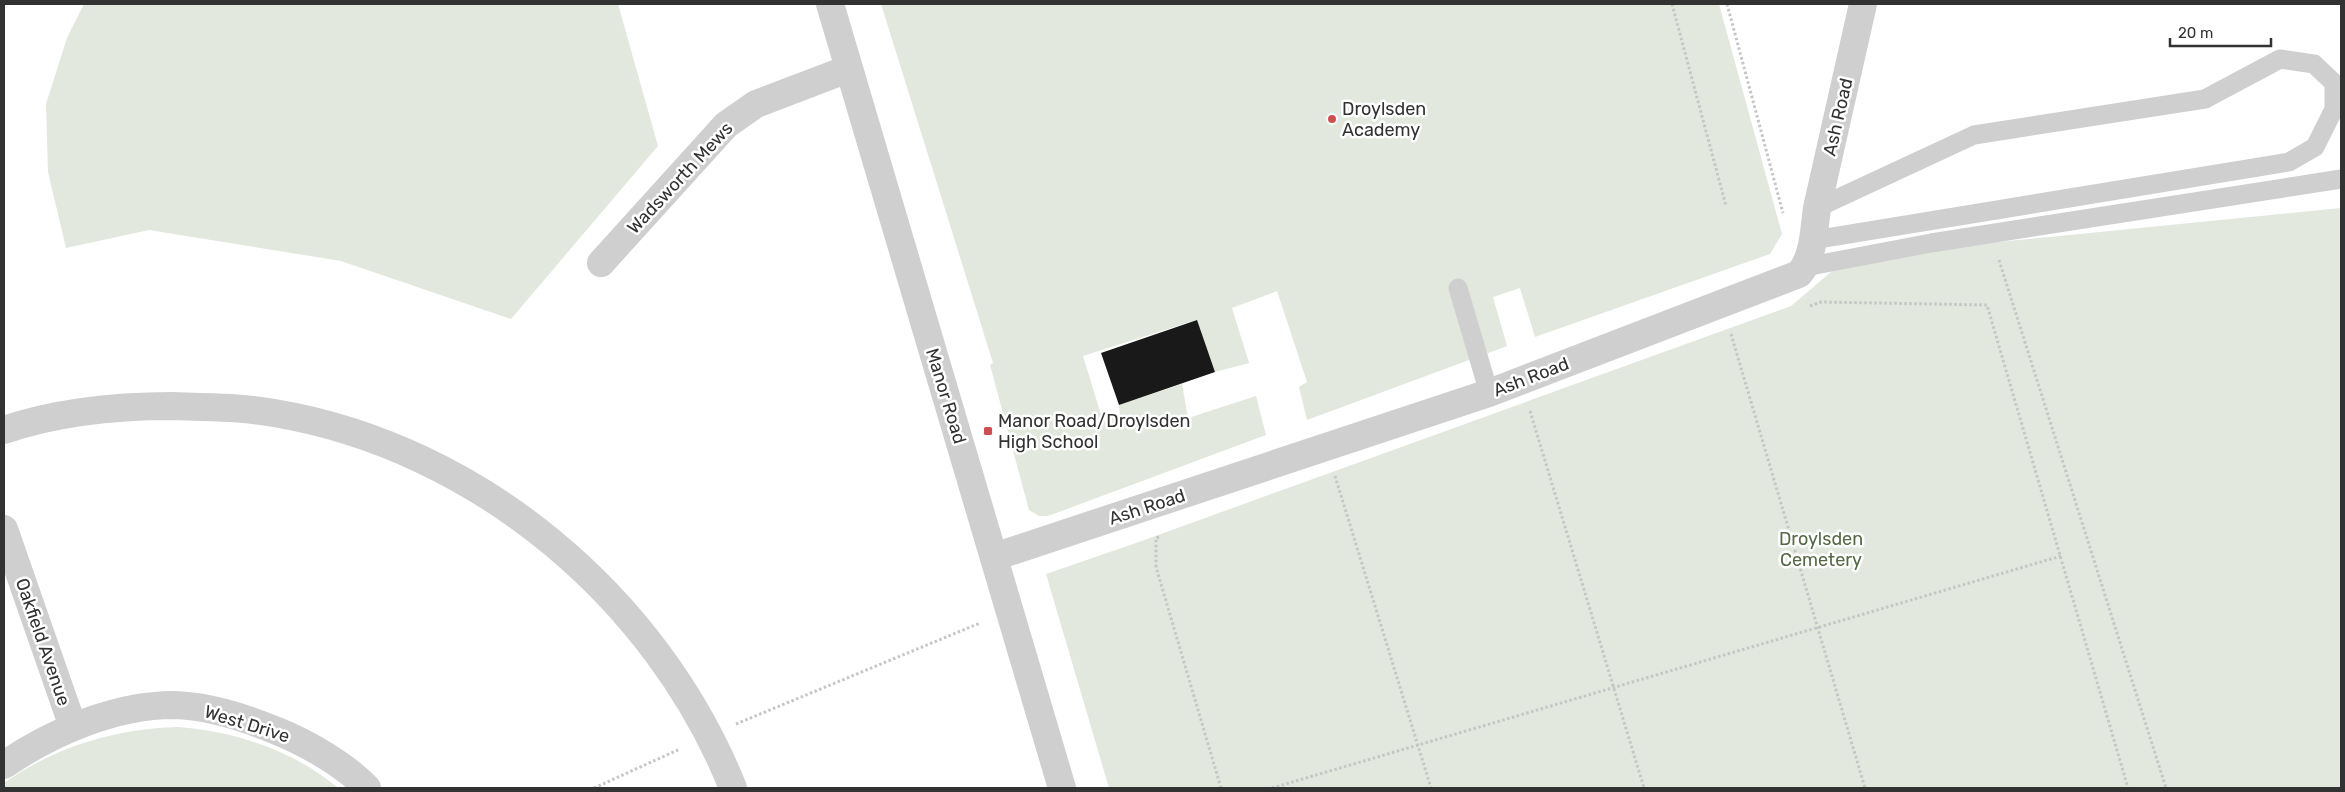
<svg xmlns="http://www.w3.org/2000/svg" width="2345" height="792" viewBox="0 0 2345 792" font-family="Rubik,sans-serif">
<style>
.green{fill:#e2e8dd}
.building{fill:#191919}
.lines{fill:none;stroke-linecap:round;stroke-linejoin:round}
.path{stroke:#c6c6c6;stroke-width:3;stroke-dasharray:2.5 2.5;stroke-linecap:butt}
.lane{stroke:#cfcfcf;stroke-width:19}
.street{stroke:#cfcfcf;stroke-width:28}
.poi-dot{fill:#d14d50;stroke:#fff;stroke-width:2}
.labels{text-anchor:middle;stroke-width:5;stroke-linejoin:round;paint-order:stroke}
.poi-label{font-size:18px;fill:#323232;stroke:#fff;text-anchor:start}
.street-label{font-size:18px;fill:#323232;stroke:#fff}
.park-label{font-size:18px;fill:#546944;stroke:#fff}
</style>
<rect width="100%" height="100%" fill="#fff"/>
<path class="green" d="M 84,4 L 618,4 L 658,146 L 511,319 L 341,261 L 149,230 L 66,248 L 48,172 L 46,104 L 67,38 Z
M 881,4 L 1719,4 L 1782,234 L 1770,254 L 1535,337 L 1520,288 L 1493,297 L 1507,346 L 1307,420 L 1299,387 L 1307,382 L 1277,291 L 1232,308 L 1249,363 L 1215,372 L 1196,320 L 1083,356 L 1103,421 L 1120,416 L 1119,405 L 1182,384 L 1188,418 L 1256,396 L 1266,435 L 1048,516 L 1039,516 L 1029,510 L 990,365 L 993,363 Z
M 2341,208 L 2341,788 L 1109,788 L 1046,574 L 1136,543 L 1791,306 L 1839,265 L 1978,244 Z
M 177,727 C 234,731 293,750 338,788 L 4,788 L 4,783 C 55,747 114,729 177,727 Z"/>
<path class="building" d="M 1197,320 L 1215,372 L 1119,405 L 1101,353 Z"/>
<g class="lines">
<path class="path" d="M 1672,4 L 1726,206
M 1727,4 L 1783,213
M 1999,260 L 2166,788
M 1810,306 L 1821,302 L 1987,305 L 2128,788
M 1731,334 L 1865,788
M 1530,411 L 1644,788
M 1335,476 L 1431,788
M 1159,537 L 1156,538 L 1156,567 L 1221,788
M 736,724 L 980,623
M 594,788 L 680,749
M 1272,788 L 2061,556"/>
<path class="lane" d="M 1813,240 L 2289,162 L 2315,147 L 2334,109 L 2334,83 L 2314,64 L 2280,59 L 2205,99 L 1974,135 L 1817,208
M 1805,267 L 1931,243 L 2341,179
M 1458,288 L 1489,393"/>
<path class="street" d="M 830,4 L 1062,788
M 601,263 L 726,125 L 756,104 L 848,69
M 4,430 C 57,412 116,406 172,406 C 206,407 241,407 274,413 C 478,447 657,598 733,788
M 4,529 L 73,727
M 994,557 L 1489,393 L 1799,274 C 1814,257 1814,229 1817,208 L 1863,4
M 4,765 C 52,732 115,705 174,705 C 209,706 246,718 277,731 C 307,743 345,765 367,788"/>
</g>
<g class="poi-dot">
<circle cx="1332" cy="119" r="5"/>
<rect x="983" y="426" width="10" height="10" rx="2.5"/>
</g>
<g class="labels">
<g class="poi-label">
<text x="1342" y="115">Droylsden<tspan x="1342" dy="21">Academy</tspan></text>
<text x="998" y="427">Manor Road/Droylsden<tspan x="998" dy="21">High School</tspan></text>
</g>
<g class="street-label">
<text transform="translate(1838 117) rotate(-77)" y="6">Ash Road</text>
<text transform="translate(680 178) rotate(-47)" y="6">Wadsworth Mews</text>
<text transform="translate(1531 377) rotate(-21)" y="6">Ash Road</text>
<text transform="translate(946 396) rotate(73)" y="6">Manor Road</text>
<text transform="translate(1147 507) rotate(-18)" y="6">Ash Road</text>
<text transform="translate(43 642) rotate(71)" y="6">Oakfield Avenue</text>
<text transform="translate(247 724) rotate(17)" y="6">West Drive</text>
</g>
<g class="park-label">
<text x="1821" y="545">Droylsden<tspan x="1821" dy="21">Cemetery</tspan></text>
</g>
</g>
<rect width="2345" height="792" fill="none" stroke="#323232" stroke-width="10"/>
<path d="M2170 38v8h101v-8" fill="none" stroke="#323232" stroke-width="2.5"/>
<text x="2178" y="38" font-size="15" fill="#323232" stroke="#ffffff" stroke-width="4" paint-order="stroke">20 m</text>
</svg>
